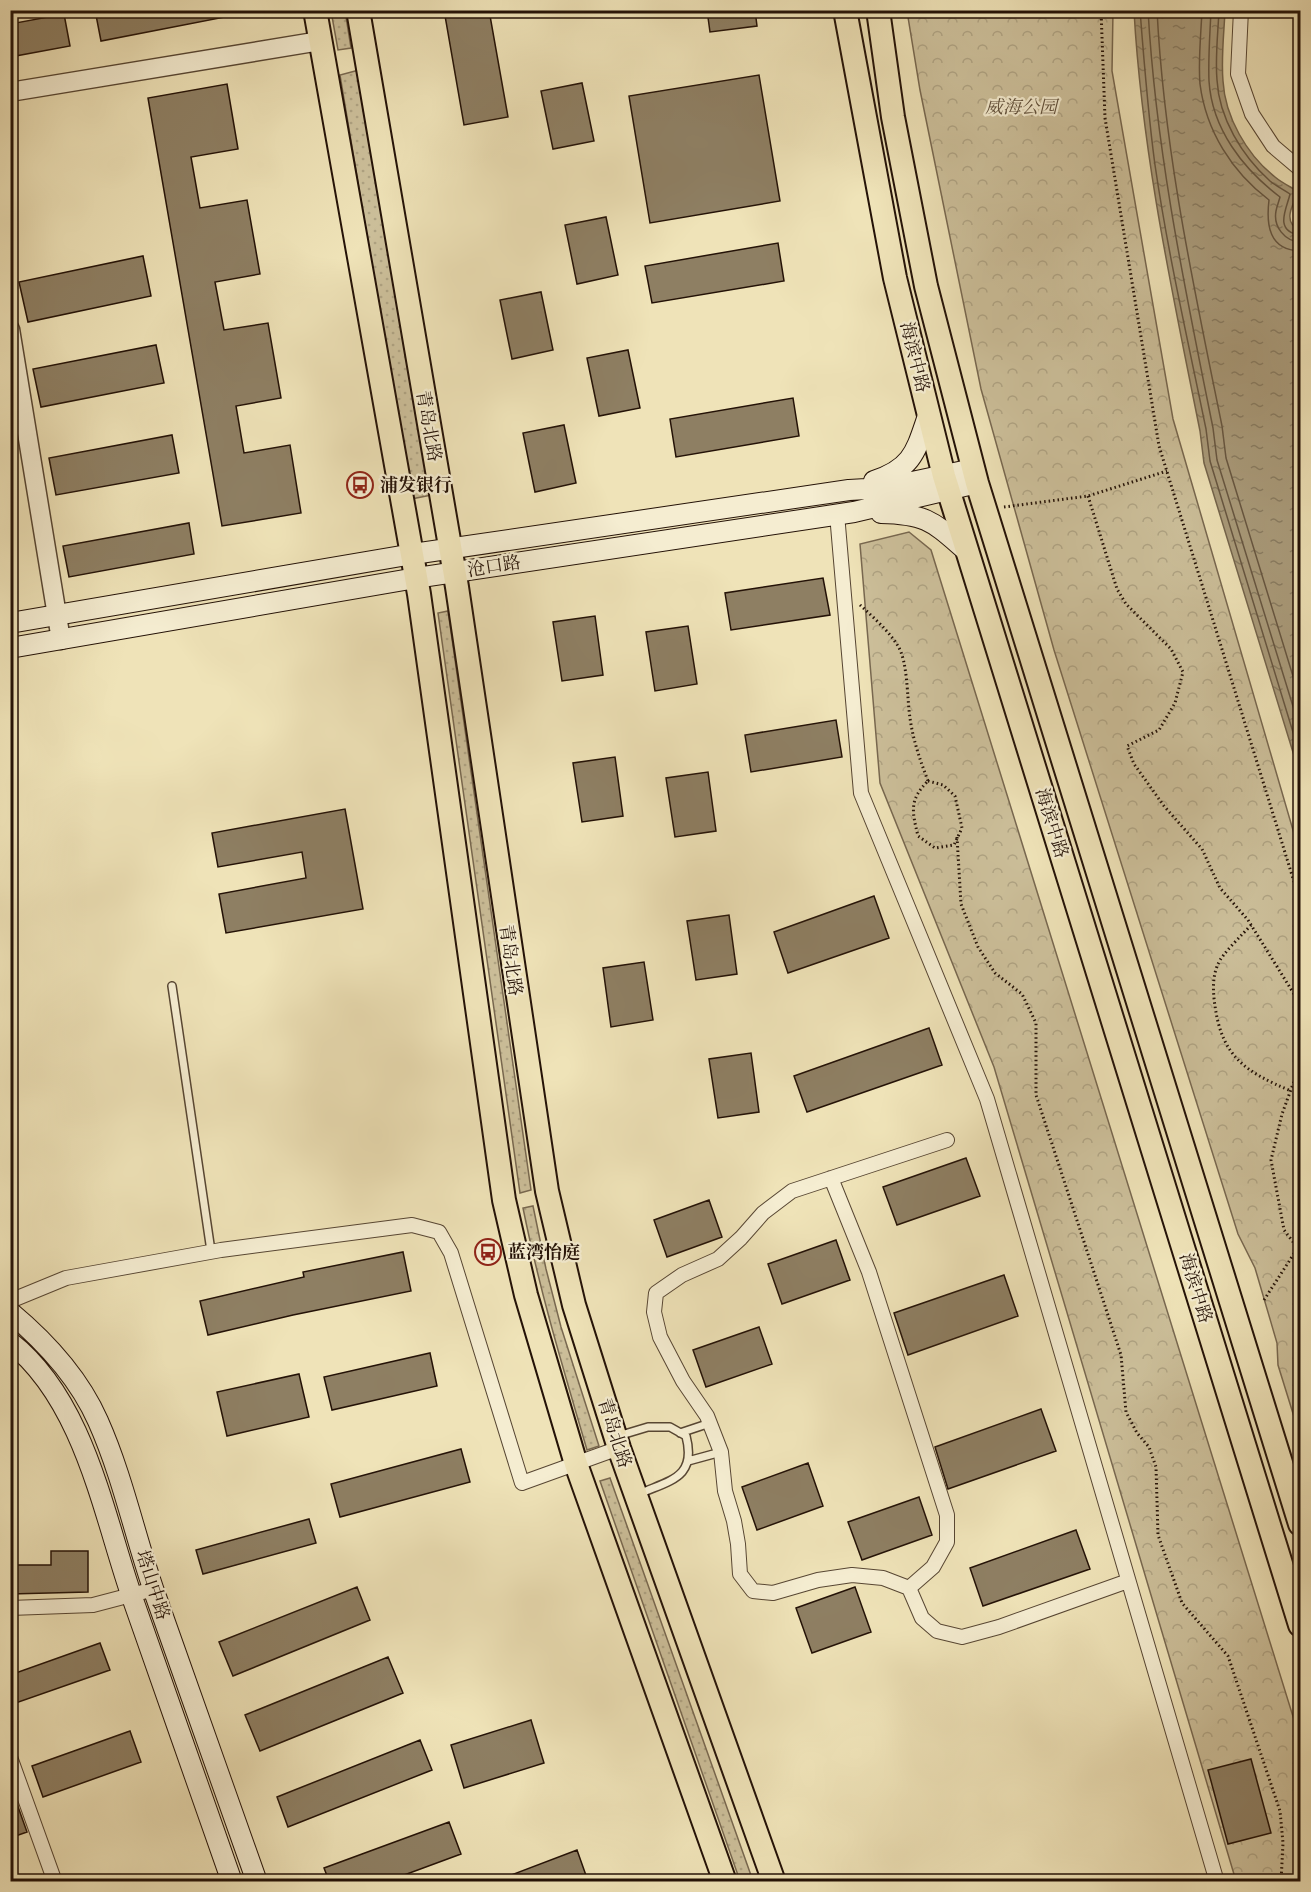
<svg xmlns="http://www.w3.org/2000/svg" width="1311" height="1892" viewBox="0 0 1311 1892" font-family="Cardo,'Noto Serif SC',serif">
<style>
.grass{fill:url(#grass-dots);stroke:#786850;stroke-width:1.5}
.forest{fill:url(#forest-crowns);stroke:#786850;stroke-width:1.5}
.water{fill:url(#water-ripples);stroke:#74654d;stroke-width:1.5}
.lines{fill:none;stroke-linecap:round;stroke-linejoin:round}
.shore{stroke:#675742;stroke-width:1.5}
.building{fill:#8e7f63;stroke:#241207;stroke-width:1.5}
.service-casing{stroke:#574633;stroke-width:10}
.minor-casing{stroke:#574633;stroke-width:16}
.tertiary-casing{stroke:#574633;stroke-width:21}
.secondary-casing{stroke:#241207;stroke-width:22}
.primary-casing{stroke:#241207;stroke-width:26}
.path{stroke:#241207;stroke-width:3;stroke-dasharray:1.5 3;stroke-linecap:butt}
.service{stroke:#f5edd1;stroke-width:7}
.minor{stroke:#f5edd1;stroke-width:14}
.tertiary{stroke:#f5edd1;stroke-width:18}
.secondary{stroke:#f5edd1;stroke-width:20}
.primary{stroke:#efe3b8;stroke-width:22}
.labels{text-anchor:middle;stroke-width:4.5;stroke-linejoin:round;paint-order:stroke}
.park-label{font-size:18px;font-style:italic;fill:#5f4f3a;stroke:#f5edd1}
.street-label{font-size:18px;fill:#241207;stroke:#f5edd1}
.poi-label{font-size:18px;font-weight:bold;fill:#241207;stroke:#f5edd1;text-anchor:start}
</style>
<defs>
<pattern id="grass-dots" width="8" height="8" patternUnits="userSpaceOnUse" patternTransform="scale(1.5)"><rect width="8" height="8" fill="#ccbf9a"/><path d="M2 2h.1M6 6h.1" fill="none" stroke="#afa383" stroke-width="1.8" stroke-linecap="round"/></pattern>
<pattern id="forest-crowns" width="20" height="18" patternUnits="userSpaceOnUse" patternTransform="scale(1.5)"><rect width="20" height="18" fill="#ccbf9a"/><path d="M2 6a3 3 0 1 1 6 0M12 15a3 3 0 1 1 6 0" fill="none" stroke="#afa383"/></pattern>
<pattern id="water-ripples" width="26" height="14" patternUnits="userSpaceOnUse" patternTransform="scale(1.5)"><rect width="26" height="14" fill="#aa9c7c"/><path d="M2 4q2-2 4 0t4 0M15 11q2-2 4 0t4 0" fill="none" stroke="#8a7e64"/></pattern>
</defs>
<rect width="100%" height="100%" fill="#efe3b8"/>
<filter id="stains"><feTurbulence type="fractalNoise" baseFrequency=".00333" numOctaves="4"/><feColorMatrix values="0 0 0 0 .2 0 0 0 0 .09 0 0 0 0 .02 0 0 0 .5 -.17"/></filter>
<radialGradient id="worn" r=".72"><stop offset=".6" stop-color="#630" stop-opacity="0"/><stop offset="1" stop-color="#630" stop-opacity=".3"/></radialGradient>
<path class="grass" d="M 331,11 L 345,11 L 351,48 L 338,50 Z
M 359,70 L 432,495 L 411,499 L 340,75 Z
M 448,611 L 531,1190 L 520,1193 L 438,613 Z
M 533,1206 L 546,1269 L 561,1327 L 599,1446 L 587,1450 C 563,1368 540,1292 523,1208 Z
M 610,1478 L 753,1881 L 740,1881 L 600,1481 Z"/>
<path class="forest" d="M 907,11 L 1113,11 L 1112,71 L 1173,419 L 1300,854 L 1300,1436 L 1278,1365 L 1277,1343 L 1255,1268 L 1238,1234 L 1054,650 L 981,389 L 920,90 Z
M 909,532 L 931,550 L 1300,1739 L 1300,1881 L 1236,1881 L 994,1067 L 880,783 L 860,544 Z"/>
<path class="water" d="M 1134,11 L 1225,11 C 1224,33 1221,58 1223,81 C 1225,117 1247,155 1275,177 C 1282,183 1291,187 1299,192 C 1292,205 1282,223 1300,230 L 1300,775 L 1204,463 L 1200,431 C 1172,291 1142,153 1134,11 Z"/>
<g class="lines">
<path class="shore" d="M 1140,10 C 1144,62 1148,114 1155,165 C 1168,254 1188,341 1206,429 L 1210,461 L 1300,755
M 1148,10 C 1156,152 1185,289 1213,428 L 1217,460 L 1300,729
M 1157,10 C 1164,151 1194,288 1222,426 L 1226,458 L 1300,699
M 1202,10 C 1201,34 1198,61 1200,84 C 1206,131 1232,172 1269,200 C 1266,225 1269,250 1300,251
M 1211,10 C 1210,34 1208,58 1209,81 C 1212,129 1243,169 1280,197 C 1279,201 1277,206 1276,211 C 1273,227 1285,241 1300,242
M 1219,10 C 1218,33 1215,58 1217,80 C 1219,118 1242,156 1270,181 C 1276,186 1283,189 1290,194 C 1287,208 1273,231 1300,235"/>
</g>
<path class="building" d="M 95,10 L 224,10 L 225,17 L 101,41 Z
M 444,10 L 489,10 L 508,117 L 464,125 Z
M 707,10 L 755,10 L 757,26 L 710,32 Z
M 64,14 L 70,46 L 10,57 L 10,24 Z
M 759,75 L 780,201 L 650,223 L 629,96 Z
M 582,83 L 594,141 L 553,149 L 541,91 Z
M 227,84 L 238,149 L 191,157 L 200,208 L 247,200 L 260,274 L 215,282 L 224,330 L 268,323 L 281,398 L 236,406 L 244,453 L 290,445 L 301,513 L 222,526 L 148,98 Z
M 606,217 L 618,275 L 577,284 L 565,225 Z
M 778,243 L 784,281 L 652,303 L 645,266 Z
M 143,256 L 151,296 L 28,322 L 19,282 Z
M 541,292 L 553,350 L 512,359 L 500,300 Z
M 156,345 L 164,383 L 41,407 L 33,369 Z
M 628,350 L 640,408 L 599,416 L 587,358 Z
M 793,398 L 799,436 L 676,457 L 670,419 Z
M 564,425 L 576,483 L 535,492 L 523,433 Z
M 172,435 L 179,473 L 56,495 L 49,458 Z
M 189,523 L 194,554 L 69,577 L 63,546 Z
M 823,578 L 830,615 L 731,630 L 725,593 Z
M 595,616 L 603,675 L 562,681 L 553,622 Z
M 688,626 L 697,684 L 655,691 L 646,632 Z
M 836,720 L 842,757 L 751,772 L 745,735 Z
M 615,757 L 623,816 L 582,822 L 573,763 Z
M 708,772 L 716,831 L 675,837 L 666,778 Z
M 345,809 L 363,909 L 226,933 L 219,894 L 306,878 L 302,852 L 218,867 L 212,833 Z
M 874,896 L 889,938 L 788,973 L 774,932 Z
M 729,915 L 737,974 L 696,980 L 687,921 Z
M 644,962 L 653,1020 L 611,1027 L 603,968 Z
M 929,1028 L 942,1065 L 807,1112 L 794,1076 Z
M 751,1053 L 759,1112 L 718,1118 L 709,1059 Z
M 966,1158 L 980,1196 L 897,1225 L 883,1187 Z
M 709,1200 L 722,1237 L 667,1257 L 654,1220 Z
M 836,1240 L 850,1280 L 782,1304 L 768,1264 Z
M 403,1252 L 411,1291 L 293,1315 L 208,1335 L 200,1301 L 304,1277 L 303,1272 Z
M 1004,1275 L 1018,1316 L 908,1355 L 894,1313 Z
M 759,1327 L 772,1364 L 706,1387 L 693,1350 Z
M 430,1353 L 437,1386 L 332,1410 L 324,1377 Z
M 299,1374 L 309,1417 L 227,1436 L 217,1392 Z
M 1041,1409 L 1056,1451 L 948,1489 L 935,1447 Z
M 461,1449 L 470,1482 L 340,1517 L 331,1484 Z
M 808,1463 L 823,1506 L 757,1530 L 742,1487 Z
M 919,1497 L 932,1535 L 862,1560 L 848,1522 Z
M 309,1519 L 316,1543 L 203,1574 L 196,1550 Z
M 1076,1530 L 1090,1569 L 983,1606 L 970,1568 Z
M 51,1551 L 88,1551 L 88,1592 L 10,1594 L 10,1565 L 51,1565 Z
M 357,1587 L 370,1620 L 233,1676 L 219,1642 Z
M 855,1587 L 871,1632 L 812,1653 L 796,1608 Z
M 100,1643 L 110,1670 L 10,1705 L 10,1675 Z
M 388,1657 L 403,1693 L 260,1751 L 245,1715 Z
M 531,1720 L 544,1763 L 464,1788 L 451,1745 Z
M 130,1731 L 141,1762 L 43,1797 L 32,1766 Z
M 420,1740 L 432,1770 L 288,1827 L 277,1797 Z
M 1251,1759 L 1271,1833 L 1228,1844 L 1208,1770 Z
M 11,1787 L 27,1832 L 10,1838 L 10,1788 Z
M 449,1822 L 461,1854 L 388,1881 L 329,1881 L 324,1868 Z
M 577,1850 L 588,1881 L 498,1881 L 498,1880 Z"/>
<g class="lines">
<defs>
<path id="service" d="M 172,986 L 211,1251
M 680,1433 L 710,1423
M 618,1436 L 648,1427 L 670,1427 L 686,1436 C 697,1478 670,1480 639,1494
M 688,1461 L 721,1452"/>
<path id="minor" d="M 1241,10 L 1238,74 L 1252,114 L 1273,146 L 1300,169
M 837,514 L 861,793 L 987,1099 L 1217,1882
M 831,1178 L 869,1272 L 947,1515 L 947,1542 L 933,1567 L 909,1588 L 883,1578 L 852,1575 L 818,1580 L 773,1593 L 753,1591 L 740,1574 L 738,1544 L 734,1521 L 725,1491 L 721,1452 L 707,1416 L 683,1381 L 660,1337 L 654,1312 L 656,1293 L 682,1275 L 718,1259 L 741,1238 L 763,1213 L 792,1191 L 947,1140
M 10,1301 L 66,1278 L 221,1250 L 412,1225 L 439,1232 L 451,1253 L 522,1483 L 619,1448
M 909,1588 L 922,1618 L 937,1631 L 962,1637 L 999,1627 L 1128,1581
M 10,1608 L 93,1605 L 154,1589
M 10,1757 L 55,1882"/>
<path id="tertiary" d="M 10,92 L 320,41
M 10,329 L 61,640"/>
<path id="secondary" d="M 874,481 C 914,468 916,450 929,413
M 881,513 C 928,514 933,522 968,552
M 10,623 L 413,554 L 849,490 L 884,488 L 973,469
M 10,648 L 416,578 L 854,512 L 977,483
M 10,1312 C 46,1342 79,1378 98,1421 C 123,1477 135,1537 155,1594 C 189,1690 223,1786 257,1882
M 10,1342 C 84,1400 103,1513 132,1597 C 165,1692 199,1787 232,1882"/>
<path id="primary" d="M 315,10 L 419,594 L 504,1200 L 526,1295 L 576,1464 L 725,1882
M 358,10 L 457,587 L 547,1191 L 574,1305 L 619,1448 L 774,1882
M 845,10 L 895,278 L 944,476 L 1300,1625
M 878,10 L 893,117 L 926,286 L 977,483 L 1300,1524"/>
</defs>
<use href="#service" class="service-casing"/>
<use href="#minor" class="minor-casing"/>
<use href="#tertiary" class="tertiary-casing"/>
<use href="#secondary" class="secondary-casing"/>
<use href="#primary" class="primary-casing"/>
<path class="path" d="M 1101,10 L 1105,118 L 1159,446 L 1300,901
M 1088,496 L 1117,589 L 1126,604 L 1171,649 L 1183,672 L 1175,703 L 1159,730 L 1127,746 L 1134,764 L 1164,806 L 1202,849 L 1220,888 L 1248,920 L 1294,994 L 1300,1014
M 1004,507 L 1088,496 L 1167,471
M 860,605 C 873,617 888,630 898,646 C 908,662 907,699 910,718 C 913,740 920,760 928,781
M 928,781 L 943,785 L 955,796 L 962,828 L 954,845 L 935,848 L 918,836 C 912,811 909,800 928,781 Z
M 957,837 L 961,904 L 978,947 L 995,973 L 1022,994 L 1036,1023 L 1036,1095 L 1121,1355 L 1126,1412 L 1137,1433 L 1149,1447 L 1156,1467 L 1158,1535 L 1182,1603 L 1228,1656 L 1280,1811 L 1283,1843 L 1281,1882
M 1251,925 C 1243,934 1222,954 1218,964 C 1212,977 1213,993 1215,1006 C 1222,1057 1246,1072 1291,1091
M 1294,994 L 1300,992
M 1300,1065 L 1282,1114 L 1271,1160 L 1284,1230 L 1300,1251
M 1264,1300 L 1297,1249"/>
<use href="#service" class="service"/>
<use href="#minor" class="minor"/>
<use href="#tertiary" class="tertiary"/>
<use href="#secondary" class="secondary"/>
<use href="#primary" class="primary"/>
</g>
<defs>
<symbol id="bus-ring" viewBox="-11 -11 22 22"><circle r="9.5" fill="#f5edd1" stroke="#8f2418" stroke-width="1.5"/><path d="M-5-6H5V4H4V6H2V4H-2V6H-4V4H-5ZM-3.5-4V0h7V-4ZM-3.5 1.2v1.5H-2V1.2ZM2 1.2v1.5H3.5V1.2Z" fill="#8f2418"/></symbol>
</defs>
<g fill-rule="evenodd">
<use href="#bus-ring" x="345" y="470" width="30" height="30"/>
<use href="#bus-ring" x="473" y="1237" width="30" height="30"/>
</g>
<g class="labels">
<g class="park-label">
<text x="1021" y="113">威海公园</text>
</g>
<g class="street-label">
<text transform="translate(915 357) rotate(76)" y="6">海滨中路</text>
<text transform="translate(429 426) rotate(80)" y="6">青岛北路</text>
<text transform="translate(494 566) rotate(-9)" y="6">沧口路</text>
<text transform="translate(1052 823) rotate(73)" y="6">海滨中路</text>
<text transform="translate(511 960) rotate(82)" y="6">青岛北路</text>
<text transform="translate(1196 1288) rotate(73)" y="6">海滨中路</text>
<text transform="translate(615 1433) rotate(72)" y="6">青岛北路</text>
<text transform="translate(153 1585) rotate(72)" y="6">塔山中路</text>
</g>
<g class="poi-label">
<text x="380" y="491">浦发银行</text>
<text x="508" y="1258">蓝湾怡庭</text>
</g>
</g>
<rect width="1311" height="1892" fill="none" stroke="#efe3b8" stroke-width="36"/>
<rect x="12" y="12" width="1287" height="1868" fill="none" stroke="#241207" stroke-width="3"/>
<rect x="18" y="18" width="1275" height="1856" fill="none" stroke="#241207" stroke-width="1.5"/>
<rect width="100%" height="100%" filter="url(#stains)"/>
<rect width="100%" height="100%" fill="url(#worn)"/>
</svg>
